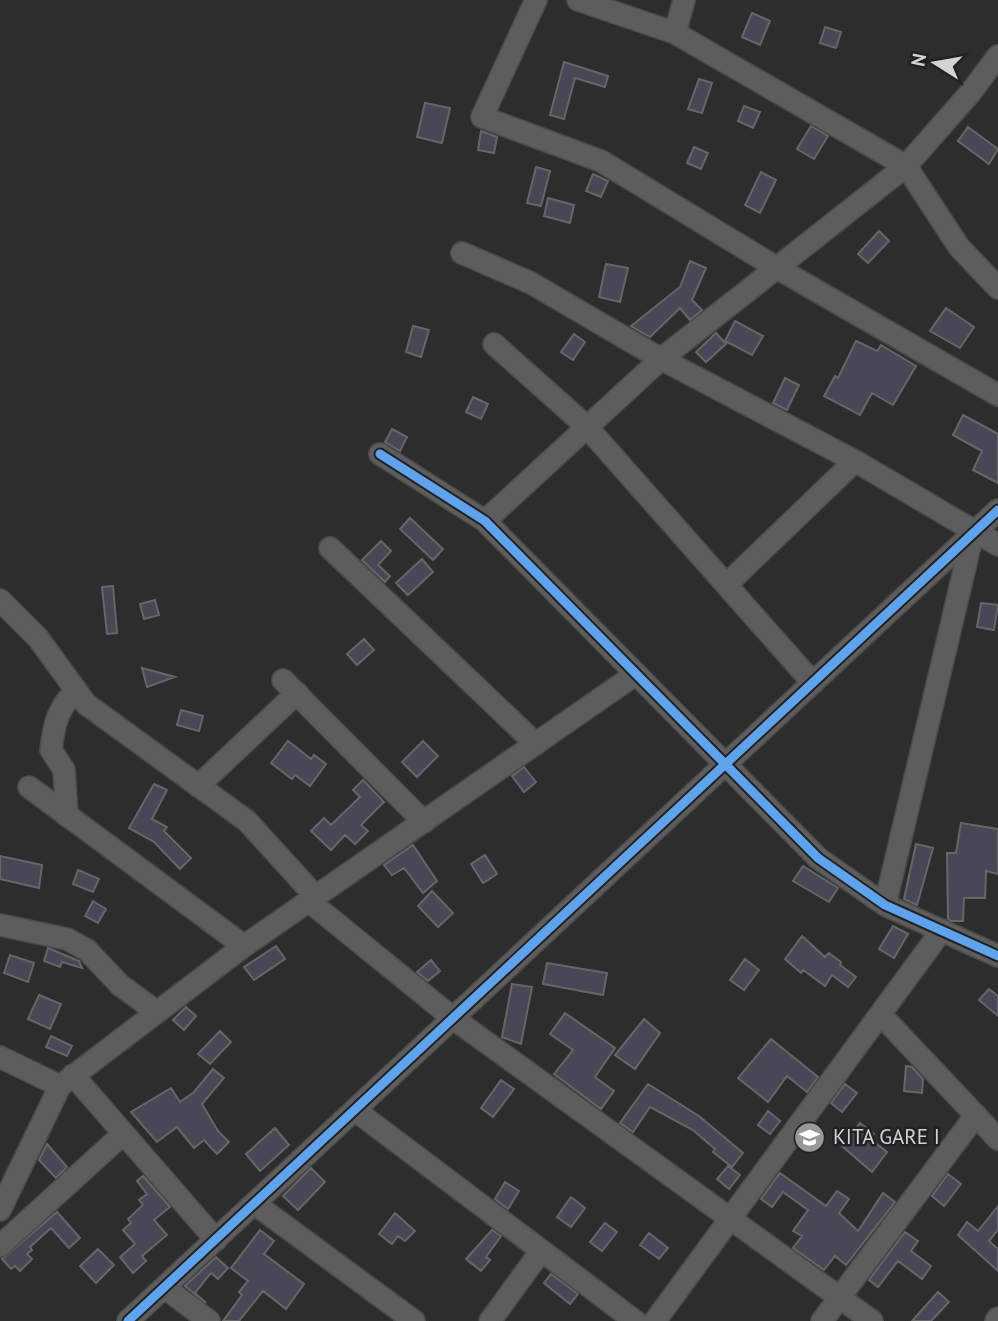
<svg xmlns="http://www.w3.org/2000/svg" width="998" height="1321" viewBox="0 0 998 1321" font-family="'PT Sans',sans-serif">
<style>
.building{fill:#494655;stroke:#666667;stroke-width:2}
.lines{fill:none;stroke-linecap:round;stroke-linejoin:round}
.minor-casing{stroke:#4b4b4b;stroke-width:24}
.minor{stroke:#5d5d5d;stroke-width:21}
.cycleway-casing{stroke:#222225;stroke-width:13}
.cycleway{stroke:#60a3ed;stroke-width:9}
.labels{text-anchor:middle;stroke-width:5;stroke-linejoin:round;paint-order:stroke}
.poi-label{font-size:21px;fill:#d3d3d5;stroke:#222225;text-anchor:start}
</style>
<rect width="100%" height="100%" fill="#2d2d2d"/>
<path class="building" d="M 752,13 L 770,21 L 760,45 L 742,37 Z
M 825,27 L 841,32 L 836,48 L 820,43 Z
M 564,62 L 608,76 L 605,87 L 575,78 L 564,119 L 550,115 Z
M 699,79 L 712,83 L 702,113 L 688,109 Z
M 425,103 L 450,108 L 442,143 L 417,137 Z
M 744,106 L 760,112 L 753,128 L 738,121 Z
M 811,126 L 828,136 L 814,159 L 797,149 Z
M 968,127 L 998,149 L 989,164 L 958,141 Z
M 481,131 L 497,137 L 494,153 L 478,150 Z
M 694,147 L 708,153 L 701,169 L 687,163 Z
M 536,167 L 550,171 L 541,206 L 527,203 Z
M 761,172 L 776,180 L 760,213 L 745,205 Z
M 593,174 L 608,181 L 601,197 L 586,191 Z
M 548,198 L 574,205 L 570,223 L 544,216 Z
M 879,231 L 889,241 L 868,263 L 858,254 Z
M 690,261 L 706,268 L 692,300 L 702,310 L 690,320 L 680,308 L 650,337 L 631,326 L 680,287 Z
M 606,264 L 628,268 L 620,302 L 599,297 Z
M 946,308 L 974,327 L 960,348 L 930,331 Z
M 735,321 L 763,336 L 752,355 L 725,341 Z
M 413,326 L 429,330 L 421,357 L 406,352 Z
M 716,333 L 726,344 L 706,362 L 696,352 Z
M 574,334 L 585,342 L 573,360 L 561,352 Z
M 856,341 L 877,351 L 881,345 L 916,366 L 893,405 L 872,393 L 860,415 L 824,396 L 835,376 L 838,378 Z
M 785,378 L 799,385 L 787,410 L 773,403 Z
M 473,397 L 488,404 L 481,419 L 466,412 Z
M 963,415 L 998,434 L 998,483 L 973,470 L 982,451 L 953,435 Z
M 392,429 L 407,437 L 400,451 L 385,442 Z
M 410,518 L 443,549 L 433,560 L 400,529 Z
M 381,541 L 391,551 L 378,565 L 390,576 L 385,582 L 362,560 Z
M 422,559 L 433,572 L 408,595 L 396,583 Z
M 113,586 L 117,633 L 107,634 L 102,587 Z
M 155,600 L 159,615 L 144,619 L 140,604 Z
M 981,603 L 998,605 L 994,630 L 977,627 Z
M 364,639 L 374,650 L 357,665 L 347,654 Z
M 142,668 L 175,677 L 147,687 Z
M 181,710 L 203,716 L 199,731 L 177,725 Z
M 288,741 L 311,759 L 314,755 L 326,764 L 310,786 L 295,775 L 292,779 L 271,763 Z
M 423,741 L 438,756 L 417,777 L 402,762 Z
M 524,767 L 536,782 L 524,792 L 512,776 Z
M 363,780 L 384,802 L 361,825 L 368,831 L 355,844 L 345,835 L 331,850 L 311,831 L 324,818 L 331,825 L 360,797 L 353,790 Z
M 154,784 L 167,790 L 152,819 L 167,827 L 164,831 L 191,858 L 180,869 L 154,842 L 129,828 Z
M 961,823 L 998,829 L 998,874 L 986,871 L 985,898 L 964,898 L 963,921 L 951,921 L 948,919 L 947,853 L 956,853 Z
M 916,844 L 933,848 L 917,905 L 904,899 Z
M 413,845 L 437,881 L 423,893 L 404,868 L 392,875 L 384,865 Z
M 485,855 L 497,874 L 483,883 L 471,864 Z
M 0,856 L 42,865 L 39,888 L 0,879 Z
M 803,866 L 838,888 L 829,902 L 793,881 Z
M 78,870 L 99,879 L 93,892 L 73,884 Z
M 432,891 L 453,913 L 438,927 L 418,906 Z
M 93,901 L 106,909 L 98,923 L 85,916 Z
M 893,926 L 908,934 L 894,958 L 879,949 Z
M 802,936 L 825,957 L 829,953 L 841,962 L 840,965 L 856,977 L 848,987 L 832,975 L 825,986 L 803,970 L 801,973 L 785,959 Z
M 276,946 L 285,959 L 254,980 L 244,967 Z
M 48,948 L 79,961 L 82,968 L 62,962 L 60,967 L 44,961 Z
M 10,955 L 34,963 L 28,982 L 4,973 Z
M 745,959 L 759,970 L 744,990 L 730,980 Z
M 431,960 L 440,971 L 428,981 L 417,972 Z
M 547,963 L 607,973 L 603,995 L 543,984 Z
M 512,984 L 532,987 L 521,1044 L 502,1037 Z
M 989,989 L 998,996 L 998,1016 L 979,1000 Z
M 39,995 L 61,1004 L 50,1029 L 28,1019 Z
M 186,1007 L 196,1016 L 184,1030 L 173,1020 Z
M 565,1013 L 615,1048 L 595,1077 L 614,1091 L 601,1109 L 554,1074 L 573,1050 L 550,1034 Z
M 644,1019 L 660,1033 L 635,1069 L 615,1055 Z
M 220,1031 L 231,1042 L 210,1064 L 198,1054 Z
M 51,1036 L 72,1046 L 67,1056 L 46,1047 Z
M 771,1039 L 818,1077 L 807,1092 L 787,1076 L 768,1102 L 738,1078 Z
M 906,1066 L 912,1067 L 923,1079 L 922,1093 L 904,1091 Z
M 213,1069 L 224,1078 L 202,1104 L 218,1131 L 229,1142 L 217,1154 L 204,1140 L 194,1148 L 177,1127 L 157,1142 L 131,1112 L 171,1088 L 180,1102 L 194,1092 Z
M 501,1080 L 514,1089 L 493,1117 L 481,1108 Z
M 648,1084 L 699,1116 L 743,1153 L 732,1167 L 713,1152 L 715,1149 L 693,1130 L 650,1107 L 633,1132 L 620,1123 Z
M 845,1084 L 857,1093 L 842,1112 L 831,1103 Z
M 768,1111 L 780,1121 L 770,1134 L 758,1125 Z
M 860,1123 L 874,1134 L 870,1139 L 887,1152 L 872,1172 L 842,1146 Z
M 275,1128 L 289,1145 L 260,1171 L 246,1154 Z
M 47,1144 L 67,1167 L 56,1178 L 39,1160 Z
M 728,1166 L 740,1175 L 729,1189 L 717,1179 Z
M 311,1168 L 325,1182 L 298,1210 L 283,1196 Z
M 780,1173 L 826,1206 L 837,1191 L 849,1199 L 839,1213 L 858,1231 L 883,1193 L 895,1202 L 846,1265 L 835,1256 L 824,1270 L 793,1248 L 802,1236 L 793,1231 L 808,1210 L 783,1192 L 772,1207 L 761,1199 Z
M 948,1174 L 961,1184 L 944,1206 L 932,1196 Z
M 143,1176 L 170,1207 L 154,1220 L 167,1235 L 142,1256 L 146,1261 L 133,1273 L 120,1257 L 135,1244 L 123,1230 L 131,1223 L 128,1219 L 143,1205 L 139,1200 L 147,1194 L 137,1181 Z
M 505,1182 L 519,1191 L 508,1209 L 495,1199 Z
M 571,1197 L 585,1208 L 571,1227 L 557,1217 Z
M 998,1206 L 998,1230 L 989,1241 L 998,1249 L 998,1271 L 958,1235 L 967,1222 L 978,1231 Z
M 57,1212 L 80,1238 L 69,1248 L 51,1228 L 30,1247 L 32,1250 L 27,1254 L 32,1259 L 20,1271 L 15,1266 L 11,1269 L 2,1259 Z
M 395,1213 L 415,1231 L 405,1241 L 398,1236 L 392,1244 L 379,1234 Z
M 605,1223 L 617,1232 L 602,1251 L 590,1242 Z
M 260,1230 L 274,1241 L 264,1254 L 304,1284 L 286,1309 L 263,1291 L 239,1321 L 223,1321 L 242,1295 L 239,1292 L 248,1281 L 231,1268 Z
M 492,1230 L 501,1236 L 486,1257 L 490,1260 L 481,1271 L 466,1259 Z
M 905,1232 L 918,1241 L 911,1251 L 931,1266 L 922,1279 L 898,1261 L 878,1287 L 869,1280 Z
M 649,1233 L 668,1248 L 659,1259 L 640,1245 Z
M 98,1249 L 114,1265 L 96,1283 L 80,1266 Z
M 216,1257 L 228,1268 L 218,1279 L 211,1273 L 195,1293 L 206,1303 L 185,1286 Z
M 551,1274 L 578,1294 L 570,1304 L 544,1283 Z
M 938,1292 L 949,1302 L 931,1321 L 912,1321 Z"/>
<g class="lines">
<defs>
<path id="minor" d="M 536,0 L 482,117 L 601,161 L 777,268 L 998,395
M 578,0 L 675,33 L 906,166 L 959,247 L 998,288
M 675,33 L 684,0
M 462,253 L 531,283 L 661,359 L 855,461 L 998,545
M 494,344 L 586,426 L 813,683
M 380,454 L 485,521 L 818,858 L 885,905 L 998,956
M 485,521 L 661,359 L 906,166 L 971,92 L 998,56
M 330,548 L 536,744
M 728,583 L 855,461
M 0,600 L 38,638 L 86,704 L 247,821 L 316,897
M 283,680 L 424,822
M 198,786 L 297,693
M 29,787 L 244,946
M 67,816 L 64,770 L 51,750 C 54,724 57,710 76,690
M 310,902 L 454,1019 L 872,1321
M 885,905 L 973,533
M 0,925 L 67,939 L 87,950 L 120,985 L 157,1012
M 881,1015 L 998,1139
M 0,1057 L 60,1086 L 244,946 L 636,674
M 73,1075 L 216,1240
M 356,1111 L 635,1321
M 255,1204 L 414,1321
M 0,1210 L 60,1086
M 0,1246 L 123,1134
M 165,1288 L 209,1321
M 128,1321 L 998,510
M 490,1321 L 541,1251
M 655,1321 L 942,930
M 822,1321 L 976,1115
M 996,1321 L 998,1318"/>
</defs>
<use href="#minor" class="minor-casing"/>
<use href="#minor" class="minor"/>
<defs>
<path id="cycleway" d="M 380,454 L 485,521 L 818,858 L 885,905 L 998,956
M 128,1321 L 998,510"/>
</defs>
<use href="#cycleway" class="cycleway-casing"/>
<use href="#cycleway" class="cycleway"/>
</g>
<defs>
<symbol id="school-disc" viewBox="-11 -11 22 22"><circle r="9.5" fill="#99999a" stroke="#222225"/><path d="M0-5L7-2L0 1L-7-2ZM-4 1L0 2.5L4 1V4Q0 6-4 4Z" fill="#fff"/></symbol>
</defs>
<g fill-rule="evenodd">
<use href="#school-disc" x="792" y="1120" width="35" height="35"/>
</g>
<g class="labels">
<g class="poi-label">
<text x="833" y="1144">KITA GARE I</text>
</g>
</g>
<g transform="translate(935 63) rotate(281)" stroke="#222225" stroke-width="5" paint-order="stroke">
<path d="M0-5L12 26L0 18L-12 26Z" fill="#d3d3d5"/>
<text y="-10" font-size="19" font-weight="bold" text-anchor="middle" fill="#d3d3d5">N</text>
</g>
</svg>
